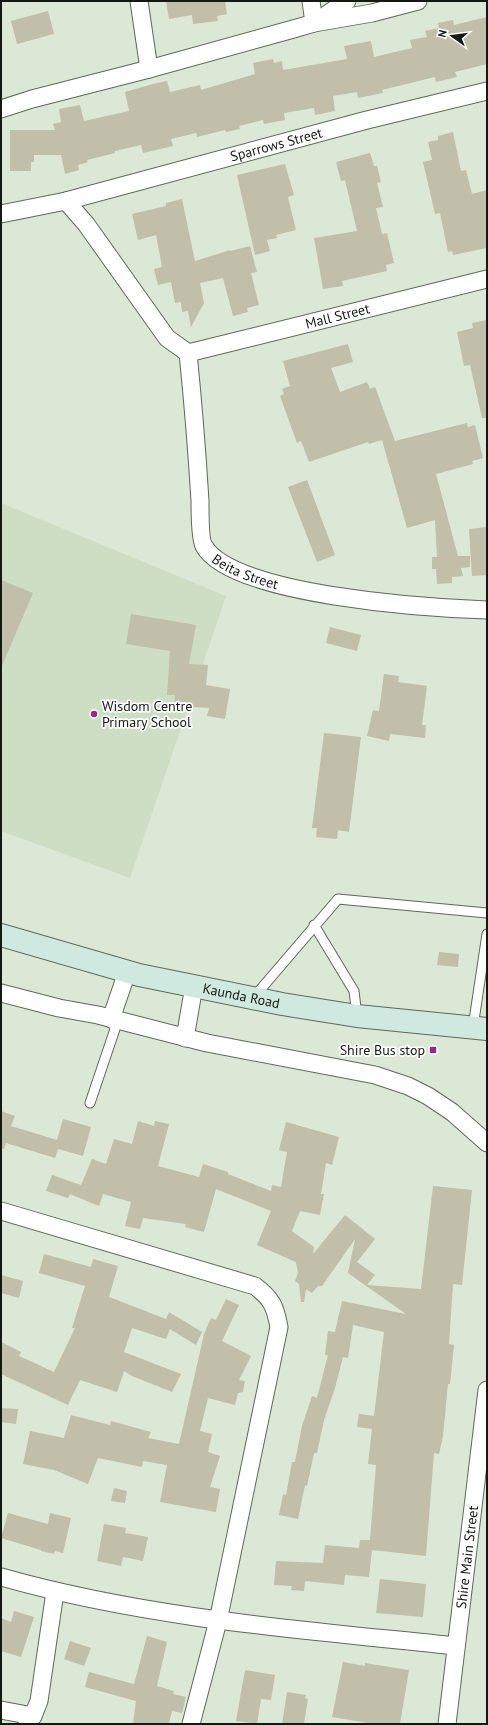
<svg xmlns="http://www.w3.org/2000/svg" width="488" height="1725" viewBox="0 0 488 1725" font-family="'PT Sans',sans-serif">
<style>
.built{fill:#cddec4}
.building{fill:#c1bea9}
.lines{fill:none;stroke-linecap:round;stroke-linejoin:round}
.lane-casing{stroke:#5e6958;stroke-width:11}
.street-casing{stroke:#5e6958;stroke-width:19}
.secondary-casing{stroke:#5e6958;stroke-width:24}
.lane{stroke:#fff;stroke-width:9}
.street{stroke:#fff;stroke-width:17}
.secondary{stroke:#d0e9e0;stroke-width:22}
.poi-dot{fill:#962a8c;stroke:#fff;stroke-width:1.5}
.labels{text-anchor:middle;stroke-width:3.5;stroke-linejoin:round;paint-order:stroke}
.street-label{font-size:14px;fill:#141912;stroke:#fff}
.poi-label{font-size:14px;fill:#141912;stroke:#fff;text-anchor:start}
</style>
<rect width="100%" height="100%" fill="#dbe8d5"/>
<path class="built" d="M 1,503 L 226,596 L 130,878 L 1,831 Z"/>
<path class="building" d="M 166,1 L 225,1 L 227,14 L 217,16 L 218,21 L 193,24 L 192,15 L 169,19 Z
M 48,11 L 54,34 L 17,44 L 11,21 Z
M 487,17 L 487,64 L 455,72 L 457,77 L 436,82 L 435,77 L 382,90 L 383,93 L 358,98 L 357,92 L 333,96 L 335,111 L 315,115 L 314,108 L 284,113 L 285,120 L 264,124 L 263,120 L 239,126 L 240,129 L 226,132 L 225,130 L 197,137 L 196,133 L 171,139 L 173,146 L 143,153 L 141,145 L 115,151 L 115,153 L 87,160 L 88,162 L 78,165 L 79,170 L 65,174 L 61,155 L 34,155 L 34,162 L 31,162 L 31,171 L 10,171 L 10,130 L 55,130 L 53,124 L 61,122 L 59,109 L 80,105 L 84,121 L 129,111 L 125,92 L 153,84 L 167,81 L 170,92 L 200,85 L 201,90 L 255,74 L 253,63 L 273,59 L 274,63 L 282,61 L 283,70 L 347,59 L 344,46 L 371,41 L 374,57 L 412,48 L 410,40 L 427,37 L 425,31 L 439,28 L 438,23 L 453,20 L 454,25 Z
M 453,132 L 461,171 L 466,170 L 472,194 L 487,190 L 487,248 L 453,255 L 452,251 L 448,252 L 440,213 L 435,214 L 423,162 L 432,160 L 428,142 L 438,140 L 438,136 Z
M 370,153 L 374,166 L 377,166 L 381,182 L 377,183 L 383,207 L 376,208 L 382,234 L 387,233 L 394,263 L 386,265 L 387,271 L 342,281 L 343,286 L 323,289 L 314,238 L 357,231 L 345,180 L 341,181 L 336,162 Z
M 285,164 L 294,195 L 288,197 L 296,230 L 276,235 L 277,238 L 267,240 L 270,251 L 255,255 L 237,175 Z
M 182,199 L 195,261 L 230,250 L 230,251 L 250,246 L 257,272 L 251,273 L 259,305 L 247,308 L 248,312 L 233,316 L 223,278 L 200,283 L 204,303 L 191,327 L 188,311 L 182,312 L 181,302 L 175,303 L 171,282 L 158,285 L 154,269 L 162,267 L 156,235 L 138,240 L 132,214 L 166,206 L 166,203 Z
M 487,320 L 487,418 L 482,418 L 470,365 L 464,366 L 457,332 L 473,328 L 472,323 Z
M 348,344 L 353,362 L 331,368 L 340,392 L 367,382 L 370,389 L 375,387 L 395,441 L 467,423 L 468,427 L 475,425 L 483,458 L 472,461 L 473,464 L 436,474 L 458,556 L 470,556 L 470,567 L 461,568 L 463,576 L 452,577 L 452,583 L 437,584 L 436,569 L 432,569 L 432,557 L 437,557 L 435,520 L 407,528 L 382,440 L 369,444 L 368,442 L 309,462 L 301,441 L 297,443 L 280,396 L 284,394 L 282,389 L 290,386 L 283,361 Z
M 307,480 L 335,555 L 317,562 L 288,487 Z
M 487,527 L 487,575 L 472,576 L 469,529 Z
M 1,580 L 33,593 L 1,668 Z
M 131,614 L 196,625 L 189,664 L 208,665 L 206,685 L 230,689 L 225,719 L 207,716 L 209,708 L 174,706 L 175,695 L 167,695 L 170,651 L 126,644 Z
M 330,627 L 361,635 L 357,651 L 326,643 Z
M 384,674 L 399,676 L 398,682 L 427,686 L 422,725 L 426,725 L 425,738 L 390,734 L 389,741 L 367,736 L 373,710 L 379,711 Z
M 324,733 L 361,737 L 349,832 L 338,830 L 337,839 L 316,837 L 317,828 L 312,828 Z
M 439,952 L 459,954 L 458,967 L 437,965 Z
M 1,1111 L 15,1116 L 11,1126 L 57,1140 L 63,1119 L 91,1127 L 83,1156 L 58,1149 L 55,1158 L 6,1143 L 4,1149 L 1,1149 Z
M 138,1121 L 154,1126 L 155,1121 L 169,1124 L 158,1166 L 199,1177 L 203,1164 L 228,1172 L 228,1174 L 271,1191 L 272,1185 L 281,1187 L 287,1152 L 279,1150 L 286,1122 L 339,1137 L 332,1165 L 326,1163 L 321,1194 L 324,1194 L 320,1215 L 300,1211 L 292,1231 L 314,1247 L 313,1254 L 345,1215 L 375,1239 L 357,1262 L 375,1275 L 367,1285 L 421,1289 L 433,1186 L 472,1190 L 462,1285 L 453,1284 L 449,1344 L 454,1345 L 450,1384 L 448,1384 L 443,1436 L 439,1454 L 434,1453 L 426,1556 L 372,1550 L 369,1577 L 345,1575 L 344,1585 L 305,1581 L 304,1591 L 291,1590 L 292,1586 L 274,1585 L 276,1561 L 323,1563 L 325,1545 L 359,1548 L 360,1540 L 370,1540 L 376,1465 L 368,1464 L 372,1429 L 357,1427 L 359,1414 L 374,1416 L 384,1332 L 353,1325 L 348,1358 L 343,1357 L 335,1388 L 324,1420 L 317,1453 L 314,1453 L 307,1486 L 305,1485 L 298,1519 L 279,1515 L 283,1494 L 286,1495 L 292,1462 L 295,1462 L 302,1426 L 312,1396 L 317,1398 L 328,1355 L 325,1355 L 328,1331 L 335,1332 L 342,1301 L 406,1314 L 348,1273 L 355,1239 L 322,1286 L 318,1286 L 312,1293 L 306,1289 L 304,1302 L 301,1302 L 299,1284 L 295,1281 L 298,1273 L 296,1262 L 257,1245 L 271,1211 L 216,1189 L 204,1232 L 185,1227 L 186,1224 L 143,1218 L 140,1229 L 125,1226 L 131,1202 L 103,1194 L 99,1206 L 70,1194 L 68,1198 L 46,1191 L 52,1175 L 81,1185 L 92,1159 L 106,1164 L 114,1139 L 132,1144 Z
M 44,1254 L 91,1267 L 93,1259 L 118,1266 L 109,1297 L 166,1319 L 169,1312 L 202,1332 L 196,1345 L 170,1329 L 166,1339 L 132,1328 L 124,1352 L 181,1374 L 172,1392 L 132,1376 L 124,1371 L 117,1392 L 80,1380 L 68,1405 L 1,1374 L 1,1342 L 21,1352 L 19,1356 L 54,1372 L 75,1328 L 72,1328 L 85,1286 L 39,1273 Z
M 1,1275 L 23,1281 L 19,1298 L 1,1293 Z
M 226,1299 L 239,1305 L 222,1341 L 251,1356 L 239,1380 L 245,1381 L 243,1392 L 238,1393 L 235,1405 L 208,1398 L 200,1431 L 212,1434 L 208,1452 L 220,1456 L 210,1487 L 220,1489 L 216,1512 L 160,1502 L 167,1465 L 143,1461 L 142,1467 L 98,1458 L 88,1484 L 54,1470 L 23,1464 L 30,1431 L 64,1438 L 71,1415 L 110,1425 L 111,1421 L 151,1432 L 148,1438 L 179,1444 L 204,1334 L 211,1318 L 216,1320 Z
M 1,1408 L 18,1409 L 16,1424 L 1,1422 Z
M 114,1488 L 127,1491 L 125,1503 L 111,1501 Z
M 8,1513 L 48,1524 L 50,1513 L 71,1518 L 63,1553 L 55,1551 L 54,1554 L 41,1551 L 41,1550 L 1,1538 Z
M 104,1524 L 126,1528 L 125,1533 L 148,1537 L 143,1561 L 123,1557 L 121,1566 L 97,1561 Z
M 380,1579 L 426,1584 L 423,1617 L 376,1613 Z
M 14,1611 L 34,1617 L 21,1657 L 1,1651 L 1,1618 L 11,1622 Z
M 147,1636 L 167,1642 L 157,1686 L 174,1691 L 173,1694 L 186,1697 L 182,1713 L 172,1711 L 169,1724 L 133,1724 L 136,1701 L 85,1687 L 89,1672 L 134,1684 Z
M 70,1641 L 91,1648 L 84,1666 L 64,1659 Z
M 343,1662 L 365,1666 L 365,1663 L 409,1670 L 400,1724 L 374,1724 L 332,1717 Z
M 245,1670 L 275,1675 L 271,1700 L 261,1699 L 257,1724 L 236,1721 Z
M 287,1692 L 306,1695 L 305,1698 L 308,1699 L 304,1724 L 282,1724 Z"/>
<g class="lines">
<defs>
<path id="lane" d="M 314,925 L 354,991 L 357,1016
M 254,997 L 338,899 L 487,913
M 473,1027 L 487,934
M 90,1103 L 115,1029 L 111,1019"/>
<g id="street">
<path d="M 139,1 L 149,69"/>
<path d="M 311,1 L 314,23 L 372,13 L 418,1"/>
<path d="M 1,109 L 32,99 L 149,69 L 297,28 L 314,23 L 347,1"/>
<path d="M 66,201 L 86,224 L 167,338 L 188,353"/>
<path id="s1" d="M 1,214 L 66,201 L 367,120 L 487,91"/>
<path id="s2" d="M 188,353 C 193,402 197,452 200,501 C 200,510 200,540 204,546 C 232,596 431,608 487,610"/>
<path id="s3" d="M 188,353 L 487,279"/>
<path d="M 1,993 L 59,1008 L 98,1015 L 207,1043 L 375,1075 L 408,1086 L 428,1096 L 452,1112 L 487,1143"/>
<path d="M 111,1019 L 127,972"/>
<path d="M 185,1038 L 194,986"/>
<path d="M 1,1211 L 255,1286 C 272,1299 275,1306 279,1327 L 218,1621 L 191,1724"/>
<path d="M 1,1577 C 149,1619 304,1630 456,1646"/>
<path d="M 1,1710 L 33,1716"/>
<path d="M 27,1724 L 33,1716 L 39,1701 L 55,1592"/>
<path id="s4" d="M 447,1724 L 487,1390"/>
</g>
<g id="secondary">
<path id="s5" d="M 1,935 L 139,975 L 282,1004 L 357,1016 L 487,1029"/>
</g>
</defs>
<use href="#lane" class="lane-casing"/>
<use href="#street" class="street-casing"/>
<use href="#secondary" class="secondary-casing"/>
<use href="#lane" class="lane"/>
<use href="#street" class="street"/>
<use href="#secondary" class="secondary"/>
</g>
<g class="poi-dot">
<circle cx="94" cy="714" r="4"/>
<rect x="429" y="1046" width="8" height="8" rx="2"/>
</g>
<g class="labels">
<g class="street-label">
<text dy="5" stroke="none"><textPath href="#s1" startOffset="284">Sparrows Street</textPath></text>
<text dy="5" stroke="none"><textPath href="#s3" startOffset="154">Mall Street</textPath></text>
<text dy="5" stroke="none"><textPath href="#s2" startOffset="244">Beita Street</textPath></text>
<text dy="5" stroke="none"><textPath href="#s5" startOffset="248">Kaunda Road</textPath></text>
<text dy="5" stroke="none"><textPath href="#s4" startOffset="168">Shire Main Street</textPath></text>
</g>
<g class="poi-label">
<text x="102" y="711">Wisdom Centre<tspan x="102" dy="16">Primary School</tspan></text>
<text x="425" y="1055" text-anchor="end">Shire Bus stop</text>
</g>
</g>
<rect width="488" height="1725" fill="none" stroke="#141912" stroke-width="4"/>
<g transform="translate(452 36) rotate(284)" stroke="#ffffff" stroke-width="3" paint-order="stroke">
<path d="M0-3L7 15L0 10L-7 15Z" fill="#141912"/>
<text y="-6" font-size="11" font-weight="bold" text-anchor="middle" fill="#141912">N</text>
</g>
</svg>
